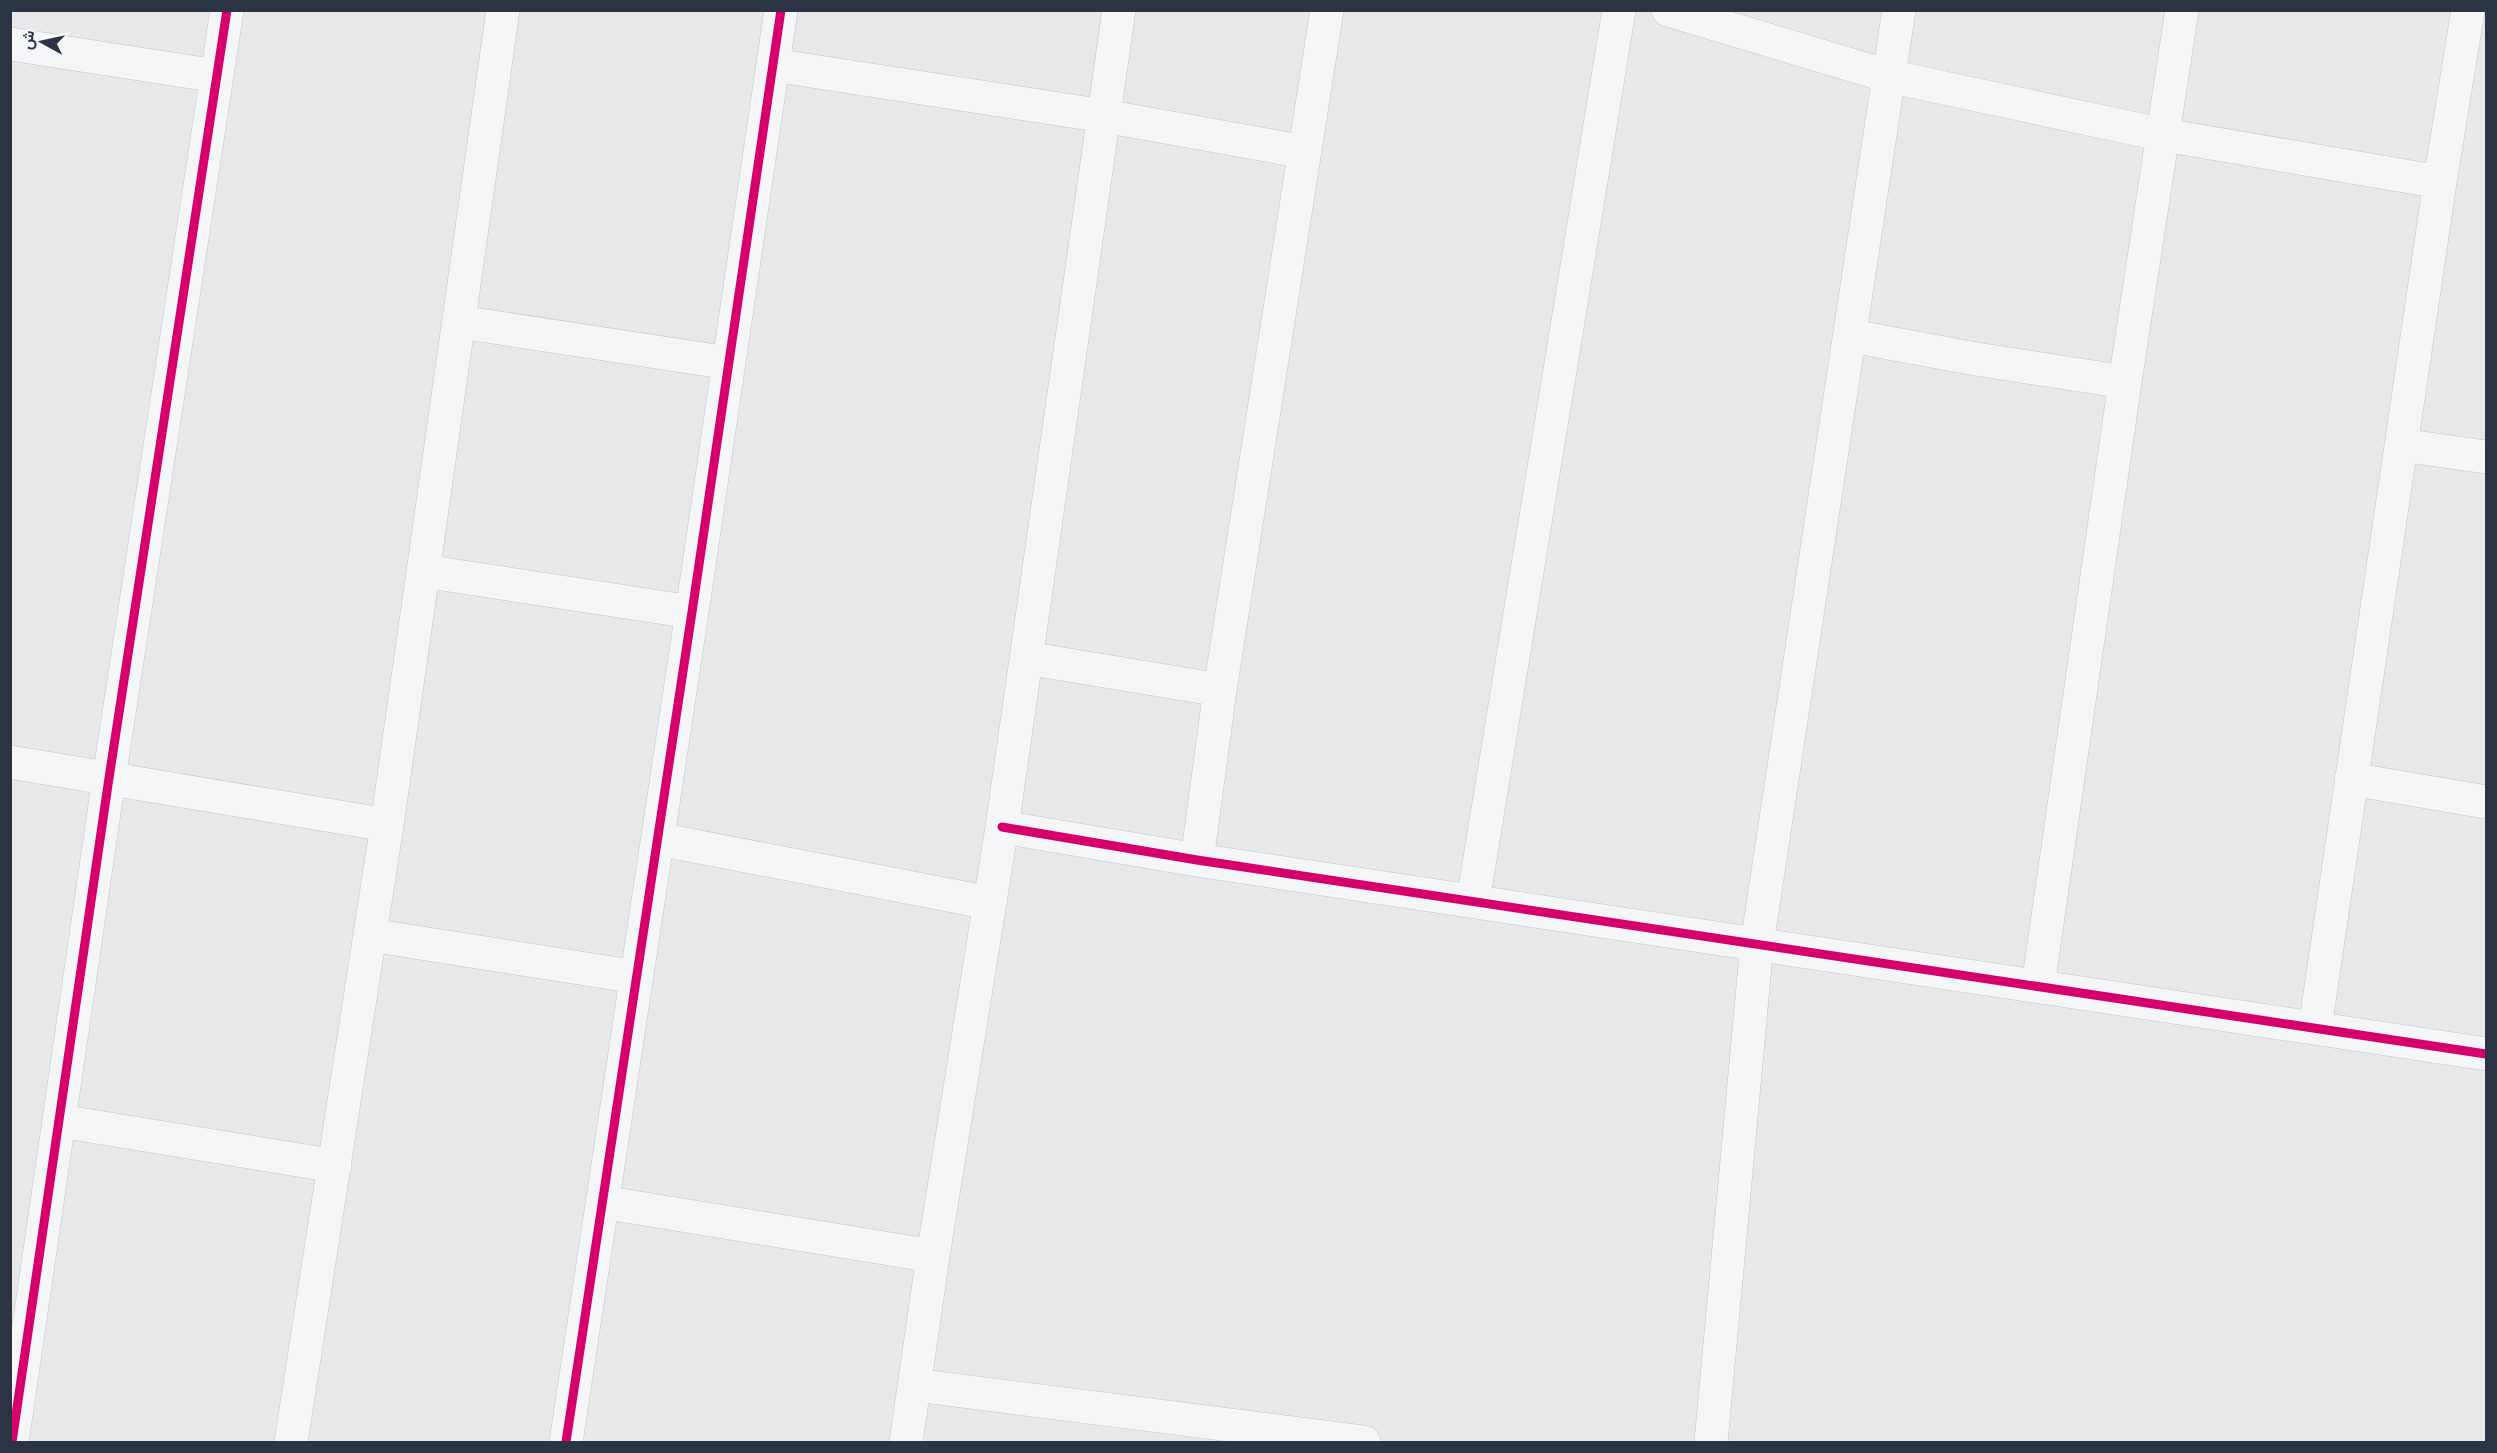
<svg xmlns="http://www.w3.org/2000/svg" width="2497" height="1453" viewBox="0 0 2497 1453" font-family="Karla,Vazirmatn,sans-serif">
<style>
.lines{fill:none;stroke-linecap:round;stroke-linejoin:round}
.street-casing{stroke:#c4c6c8;stroke-width:34}
.street{stroke:#f5f6f7;stroke-width:33}
.cycleway-casing{stroke:#f4f6f9;stroke-width:13}
.cycleway{stroke:#d6006c;stroke-width:9}
</style>
<rect width="100%" height="100%" fill="#e6e8ea"/>
<g class="lines">
<defs>
<path id="street" d="M 1668,10 L 1888,76 L 2164,135 L 2440,182
M 10,44 L 217,76
M 773,65 L 1104,116 L 1305,152
M 460,322 L 729,363
M 1851,336 L 1976,359 L 2125,382
M 2401,445 L 2486,457
M 423,571 L 692,612
M 1026,658 L 1220,690
M 10,762 L 387,825
M 2351,779 L 2486,802
M 1002,827 L 1197,860 L 2486,1054
M 658,839 L 990,903
M 1197,860 L 1220,690 L 1327,10
M 1473,901 L 1619,10
M 370,935 L 637,977
M 2038,986 L 2125,382 L 2182,10
M 2315,1028 L 2440,182 L 2468,10
M 60,1121 L 335,1166
M 602,1202 L 933,1256
M 915,1385 L 1364,1442
M 12,1442 L 109,778 L 227,10
M 291,1442 L 387,825 L 503,10
M 566,1442 L 692,612 L 781,10
M 906,1442 L 933,1256 L 1002,827 L 1119,10
M 1711,1442 L 1757,944 L 1899,10"/>
</defs>
<use href="#street" class="street-casing"/>
<use href="#street" class="street"/>
<defs>
<path id="cycleway" d="M 1002,827 L 1197,860 L 2486,1054
M 12,1442 L 109,778 L 227,10
M 566,1442 L 692,612 L 781,10"/>
</defs>
<use href="#cycleway" class="cycleway-casing"/>
<use href="#cycleway" class="cycleway"/>
</g>
<rect width="2497" height="1453" fill="none" stroke="#2b3445" stroke-width="24"/>
<g transform="translate(42 42) rotate(278)" stroke="#f4f6f9" stroke-width="4.5" paint-order="stroke">
<path d="M0-4.5L10 22L0 15L-10 22Z" fill="#2b3445"/>
<text y="-9" font-size="16" font-weight="bold" text-anchor="middle" fill="#2b3445">ش</text>
</g>
</svg>
